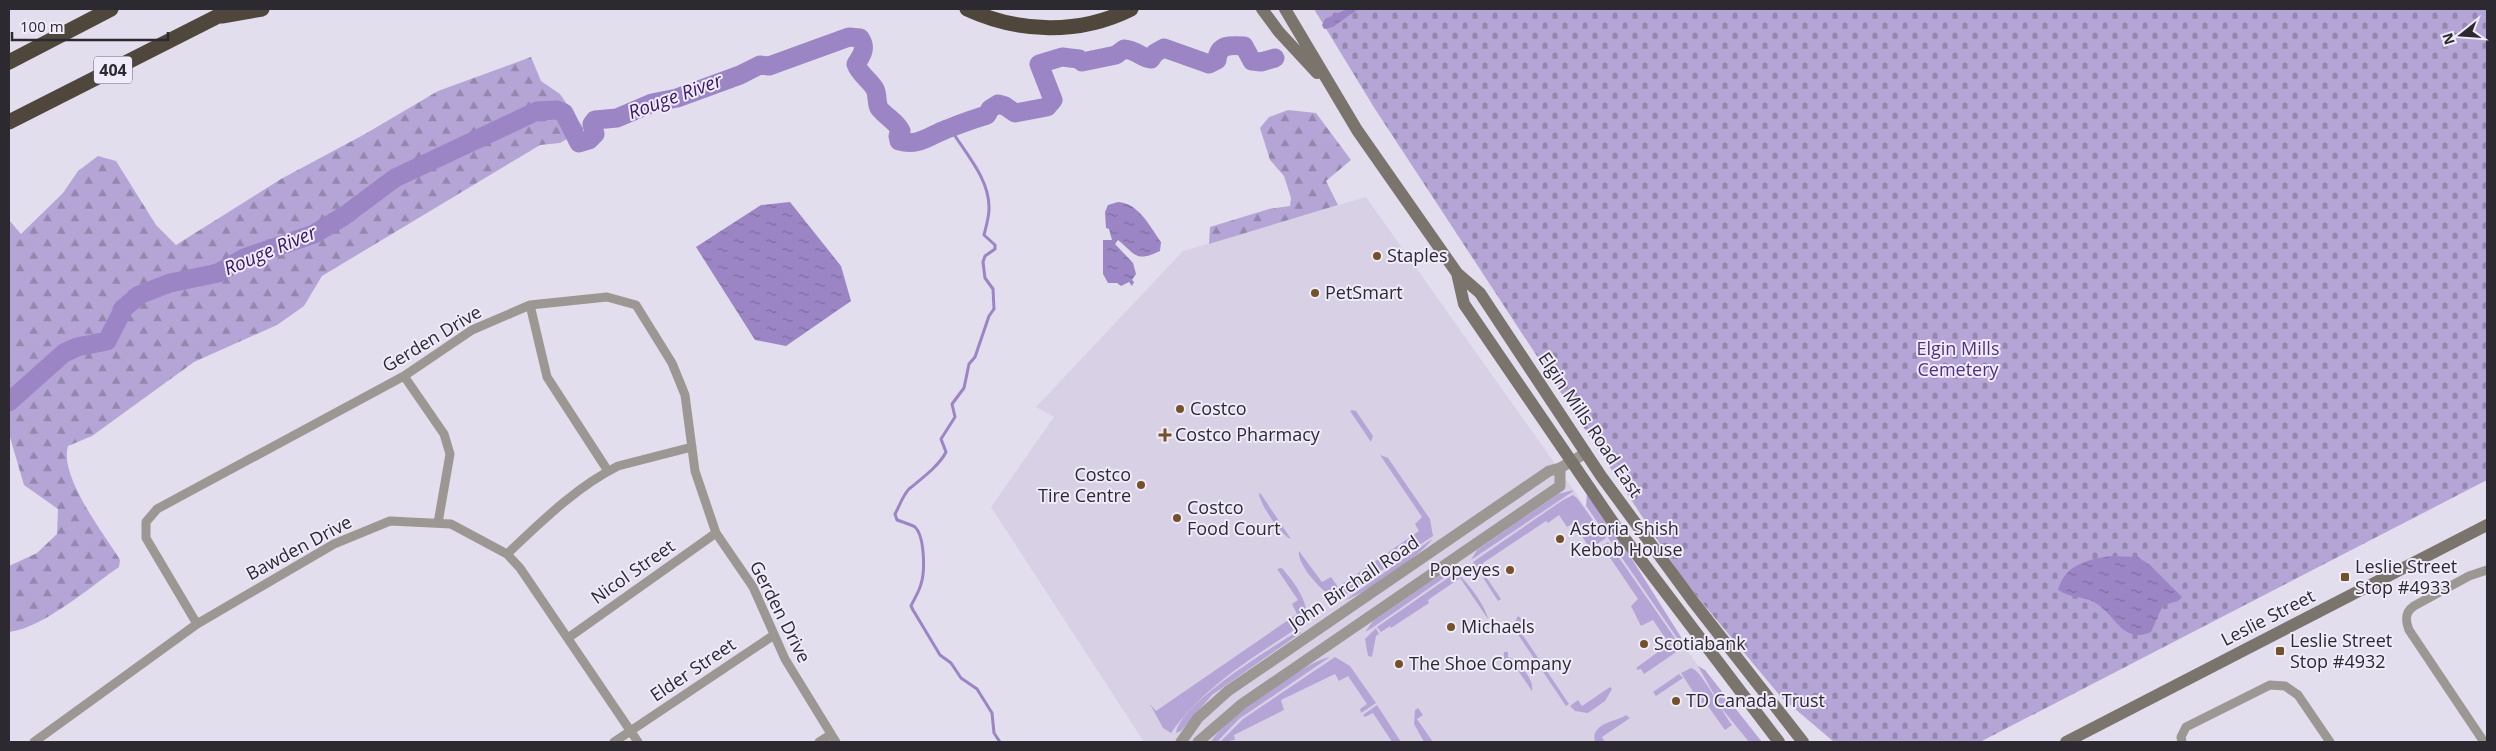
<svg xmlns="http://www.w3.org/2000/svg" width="2496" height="751" viewBox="0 0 2496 751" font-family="'Open Sans',sans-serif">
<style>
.built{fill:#d8d1e6}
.grass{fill:#b5a5d6}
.forest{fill:url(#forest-firs)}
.cemetery{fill:url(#cemetery-stones)}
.water{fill:url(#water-ripples)}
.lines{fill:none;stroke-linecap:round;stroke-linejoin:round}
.stream{stroke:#9b85c5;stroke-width:3}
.river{stroke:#9b85c5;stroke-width:19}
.minor{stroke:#9c9792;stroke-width:9}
.tertiary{stroke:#9c9792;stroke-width:11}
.secondary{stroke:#7b746c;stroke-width:12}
.motorway{stroke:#4f463c;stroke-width:15}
.poi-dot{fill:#735229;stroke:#f0ebfa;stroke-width:2}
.labels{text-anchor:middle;stroke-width:4;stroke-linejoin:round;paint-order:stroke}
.shield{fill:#f0ebfa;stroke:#67646d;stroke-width:1}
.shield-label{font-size:16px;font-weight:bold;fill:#2c2a30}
.poi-label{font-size:18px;fill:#2c2a30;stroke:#f0ebfa;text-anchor:start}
.street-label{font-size:18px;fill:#2c2a30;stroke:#f0ebfa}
.park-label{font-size:18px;fill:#51317f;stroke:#f0ebfa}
.water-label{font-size:19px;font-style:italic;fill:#3a1764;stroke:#f0ebfa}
</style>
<defs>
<pattern id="forest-firs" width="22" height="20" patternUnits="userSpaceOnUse" patternTransform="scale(1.25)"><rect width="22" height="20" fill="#b5a5d6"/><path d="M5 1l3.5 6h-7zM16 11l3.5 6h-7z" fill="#9387ae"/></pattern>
<pattern id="cemetery-stones" width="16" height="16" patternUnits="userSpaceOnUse" patternTransform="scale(1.25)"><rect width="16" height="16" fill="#b5a5d6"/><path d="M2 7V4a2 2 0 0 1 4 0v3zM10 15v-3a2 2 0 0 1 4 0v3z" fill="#9387ae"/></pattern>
<pattern id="water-ripples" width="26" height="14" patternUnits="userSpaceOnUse" patternTransform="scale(1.25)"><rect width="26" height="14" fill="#9b85c5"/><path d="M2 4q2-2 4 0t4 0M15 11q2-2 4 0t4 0" fill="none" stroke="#7f6da0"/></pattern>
</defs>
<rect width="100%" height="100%" fill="#e2deed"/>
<path class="built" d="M 1366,197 L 1752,742 L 1144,742 L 991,507 L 1054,417 L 1036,407 L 1183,251 Z"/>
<path class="grass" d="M 1352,410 L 1356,411 L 1373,436 L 1371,442 L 1350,411 Z
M 1380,455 L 1388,458 L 1430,519 L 1433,536 L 1342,597 L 1341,596 L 1337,599 C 1324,595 1296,564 1299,551 L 1322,582 L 1331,577 L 1338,587 L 1419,531 L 1415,524 L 1422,517 Z
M 1574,490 L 1572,492 L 1471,560 L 1477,550 L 1558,494 Z
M 1259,493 L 1261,494 L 1291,539 C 1281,536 1259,503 1259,493 Z
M 1587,493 L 1613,529 L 1681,637 L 1682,645 L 1586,506 Z
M 1573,495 L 1577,498 L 1606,538 L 1590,549 L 1574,523 L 1567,527 L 1559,515 L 1548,523 L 1546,521 L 1483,563 L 1482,571 L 1501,599 L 1498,601 L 1473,562 L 1563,500 Z
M 1432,539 C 1425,553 1360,597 1345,600 Z
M 1608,542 L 1679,644 L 1675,653 L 1644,674 L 1641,669 L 1638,670 L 1636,668 L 1669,644 L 1653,620 L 1641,626 L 1631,606 L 1638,599 L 1602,546 Z
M 1282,568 C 1293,581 1310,602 1306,620 L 1301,623 L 1302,625 C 1254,657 1205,685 1171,733 L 1163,728 L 1150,704 L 1156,711 L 1297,614 L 1292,604 L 1298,600 L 1277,569 Z
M 1451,573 L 1372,628 L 1365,632 L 1373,621 L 1440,575 Z
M 1455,573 C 1465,577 1487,608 1488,619 L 1460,578 L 1428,600 L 1429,603 L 1391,628 L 1390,626 L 1381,632 L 1377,627 Z
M 1518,616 L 1523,620 L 1516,625 L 1569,704 L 1566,706 L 1517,633 L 1515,622 Z
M 1376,628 L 1379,634 L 1376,636 L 1372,657 L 1368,656 L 1365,639 Z
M 1302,632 L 1212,695 L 1181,731 L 1176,733 C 1181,703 1267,651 1293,634 Z
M 1504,652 L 1508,652 L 1508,657 C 1518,660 1535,680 1532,691 L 1510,659 L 1503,662 Z
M 1330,657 L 1239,719 L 1217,742 L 1211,742 C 1222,721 1306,661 1330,657 Z
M 1335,657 L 1350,666 L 1376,703 L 1361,713 L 1360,709 L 1367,704 L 1348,676 L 1339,681 L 1335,674 L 1281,700 L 1284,710 L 1234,735 L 1235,740 L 1220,742 L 1243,719 Z
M 1698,666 L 1705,670 L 1762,742 L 1749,742 L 1723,710 Z
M 1691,668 C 1703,671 1722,713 1732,725 L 1725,730 L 1705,702 L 1701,704 L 1681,673 Z
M 1679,674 L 1683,678 L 1656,696 L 1653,692 Z
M 1610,687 L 1612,689 L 1605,701 L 1588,713 L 1575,711 L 1570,706 L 1578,700 L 1582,706 Z
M 1377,705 L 1401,742 L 1392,742 L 1373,713 L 1365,717 L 1363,715 Z
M 1418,708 L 1423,715 L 1417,719 L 1433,742 L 1424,742 L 1414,724 L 1415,710 Z
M 1626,715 L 1630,718 L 1602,737 L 1605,742 L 1595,742 C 1590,723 1616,722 1626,715 Z"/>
<path class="forest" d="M 531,57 L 541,81 L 560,94 L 584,129 L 560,143 L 540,145 L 322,276 L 304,306 L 277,325 L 194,362 L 92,436 L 68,446 C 59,477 103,532 120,560 L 119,567 C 90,587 43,628 9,632 L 9,566 L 37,553 L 57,534 L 58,509 L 24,485 L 9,434 L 9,220 L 21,234 L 63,193 L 78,171 L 98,156 L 116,161 L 156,225 L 176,245 L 281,179 L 365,134 L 438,91 Z
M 1288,110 L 1316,113 L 1351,160 L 1326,181 L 1338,205 L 1209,244 L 1210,227 L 1269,209 L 1290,206 L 1291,198 L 1284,176 L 1270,160 L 1260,128 L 1269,117 Z"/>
<path class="cemetery" d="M 1314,9 L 2487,9 L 2487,480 L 1980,742 L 1834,742 L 1781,697 L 1685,582 L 1375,109 Z"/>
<path class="water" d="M 1347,9 L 1358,9 L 1333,27 L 1324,29 L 1322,25 L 1325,19 Z
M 790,202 L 841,266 L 851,301 L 786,346 L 755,340 L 696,247 L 761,205 Z
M 1118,202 C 1139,203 1150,227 1161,242 L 1160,251 C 1136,262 1137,256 1118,240 L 1115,244 L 1133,263 L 1136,274 L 1132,280 L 1134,282 L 1132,286 L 1129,282 L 1121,286 L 1117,283 L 1108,283 L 1103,274 L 1103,240 L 1112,240 L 1109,229 L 1106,228 L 1105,212 L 1108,205 Z
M 2112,556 L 2138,557 L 2150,565 L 2182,597 L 2178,601 L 2163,605 L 2151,632 C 2122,645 2115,613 2094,602 C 2083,596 2070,598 2058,590 C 2065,564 2089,559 2112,556 Z"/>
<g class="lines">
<path class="stream" d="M 954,128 L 955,136 C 969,157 990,182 989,209 C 989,217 986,227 984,235 L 995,245 L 995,249 L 985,256 L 983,262 L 985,278 L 993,289 L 994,309 L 989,316 L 975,357 L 969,364 L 964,388 L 952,404 L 955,417 L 941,439 L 946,452 C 939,466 921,479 909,489 C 903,495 899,507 895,514 L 897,520 C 902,522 910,524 915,527 C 925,537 925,572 921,584 C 919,592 914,599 911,606 L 913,610 L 940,655 L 951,663 L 961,678 L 977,689 L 992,713 L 994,733 L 1000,742"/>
<path class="river" d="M 9,402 L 64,353 L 77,347 L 107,341 L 124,308 L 139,295 L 170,283 L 218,273 L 244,258 L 314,234 L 344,216 L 395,178 L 537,111 L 557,110 L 564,113 L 579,143 L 589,140 L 595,134 L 592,124 L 595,120 L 617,118 L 652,103 L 677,98 L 740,75 L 760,65 L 769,66 L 849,37 L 860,38 C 867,48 862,55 856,64 C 859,74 870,80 875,89 C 878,95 876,102 879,108 C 886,117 896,121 901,131 L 898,136 L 899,141 C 919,147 930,135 947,129 C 960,124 973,119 987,115 L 990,109 L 998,104 L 1005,106 L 1015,113 L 1047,107 L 1053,100 L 1039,64 L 1062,57 L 1079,59 L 1082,62 L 1116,55 L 1124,49 C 1137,50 1141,58 1151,59 L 1155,53 L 1164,48 L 1209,64 L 1217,60 C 1218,44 1231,45 1244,46 L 1252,61 L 1261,62 L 1275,58"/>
<path class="minor" d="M 530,305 L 547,377 L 608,471
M 404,376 L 444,434 L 450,454 L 438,523
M 507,554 C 541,522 576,487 618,466 L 692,447
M 197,624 L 146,538 L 146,522 L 157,509 L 404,376 L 472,330 L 530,305 L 607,297 L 636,305 L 672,363 L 685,395 L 695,471 L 716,533 L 753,587 L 785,659 L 836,742
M 568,638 L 716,533
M 34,742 L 197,624 L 334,544 L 390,521 L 451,524 L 507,554 L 520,568 L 638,742
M 614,742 L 774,635
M 819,742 L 830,735
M 2182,742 L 2181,737 L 2186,727 L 2270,685 L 2285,686 L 2298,695 L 2330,742
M 2484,742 L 2409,630 C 2405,620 2405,612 2414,606 L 2469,576 L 2487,570"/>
<path class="tertiary" d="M 1181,742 L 1198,718 L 1228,691 L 1549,471 L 1560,468 L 1586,453
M 1198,742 L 1242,704 L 1560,486 L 1560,468"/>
<path class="secondary" d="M 1262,9 L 1279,32 L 1317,73
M 1285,9 L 1357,130 L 1457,273 L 1480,293 L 1601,476 L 1692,600 L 1803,742
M 1457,273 L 1464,304 L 1619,531 L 1779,742
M 2066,742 L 2487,525"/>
<path class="motorway" d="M 967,9 C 1019,33 1079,35 1131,9
M 222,16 L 262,9
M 9,62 L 111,9
M 9,122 L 232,9"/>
</g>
<g class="poi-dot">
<circle cx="1377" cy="256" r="5"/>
<circle cx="1315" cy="293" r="5"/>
<circle cx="1180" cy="409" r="5"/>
<path d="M1162.5 427.5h5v5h5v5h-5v5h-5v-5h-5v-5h5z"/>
<circle cx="1141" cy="485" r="5"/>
<circle cx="1177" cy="518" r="5"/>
<circle cx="1560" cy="539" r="5"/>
<circle cx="1510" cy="570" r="5"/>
<rect x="2340" y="572" width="10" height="10" rx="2.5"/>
<circle cx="1451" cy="627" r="5"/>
<circle cx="1644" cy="644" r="5"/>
<rect x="2275" y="646" width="10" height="10" rx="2.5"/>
<circle cx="1399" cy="664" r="5"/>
<circle cx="1676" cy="701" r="5"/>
</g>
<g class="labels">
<rect class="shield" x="94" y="56.5" width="38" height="27" rx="4"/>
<g class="shield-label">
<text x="113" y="76">404</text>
</g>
<g class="poi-label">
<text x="1387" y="262">Staples</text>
<text x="1325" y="299">PetSmart</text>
<text x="1190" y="415">Costco</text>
<text x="1175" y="441">Costco Pharmacy</text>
<text x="1131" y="481" text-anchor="end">Costco<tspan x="1131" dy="21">Tire Centre</tspan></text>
<text x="1187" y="514">Costco<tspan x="1187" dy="21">Food Court</tspan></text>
<text x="1570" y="535">Astoria Shish<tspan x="1570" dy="21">Kebob House</tspan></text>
<text x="2355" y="573">Leslie Street<tspan x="2355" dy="21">Stop #4933</tspan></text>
<text x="1500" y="576" text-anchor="end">Popeyes</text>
<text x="1461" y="633">Michaels</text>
<text x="2290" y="647">Leslie Street<tspan x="2290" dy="21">Stop #4932</tspan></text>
<text x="1654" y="650">Scotiabank</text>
<text x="1409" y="670">The Shoe Company</text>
<text x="1686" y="707">TD Canada Trust</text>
</g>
<g class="street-label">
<text transform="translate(432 339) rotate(-31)" y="6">Gerden Drive</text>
<text transform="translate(1590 425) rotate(56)" y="6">Elgin Mills Road East</text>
<text transform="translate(299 548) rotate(-28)" y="6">Bawden Drive</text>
<text transform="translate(633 572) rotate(-35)" y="6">Nicol Street</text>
<text transform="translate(1354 583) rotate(-34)" y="6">John Birchall Road</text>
<text transform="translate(780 612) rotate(63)" y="6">Gerden Drive</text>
<text transform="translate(2268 618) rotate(-27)" y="6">Leslie Street</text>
<text transform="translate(693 670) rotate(-34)" y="6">Elder Street</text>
</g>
<g class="park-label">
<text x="1958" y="355">Elgin Mills<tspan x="1958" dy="21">Cemetery</tspan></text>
</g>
<g class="water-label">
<text transform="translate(675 96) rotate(-20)" y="7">Rouge River</text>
<text transform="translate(270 250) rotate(-23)" y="7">Rouge River</text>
</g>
</g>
<rect width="2496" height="751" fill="none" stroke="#2c2a30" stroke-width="20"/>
<g transform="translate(2461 35) rotate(253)" stroke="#f0ebfa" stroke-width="4" paint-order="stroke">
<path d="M0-4L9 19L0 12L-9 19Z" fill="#2c2a30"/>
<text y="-8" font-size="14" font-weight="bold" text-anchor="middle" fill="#2c2a30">N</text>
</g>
<path d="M12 32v8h156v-8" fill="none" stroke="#2c2a30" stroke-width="2.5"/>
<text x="20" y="32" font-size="15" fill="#2c2a30" stroke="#f0ebfa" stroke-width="4" paint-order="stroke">100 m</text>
</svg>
